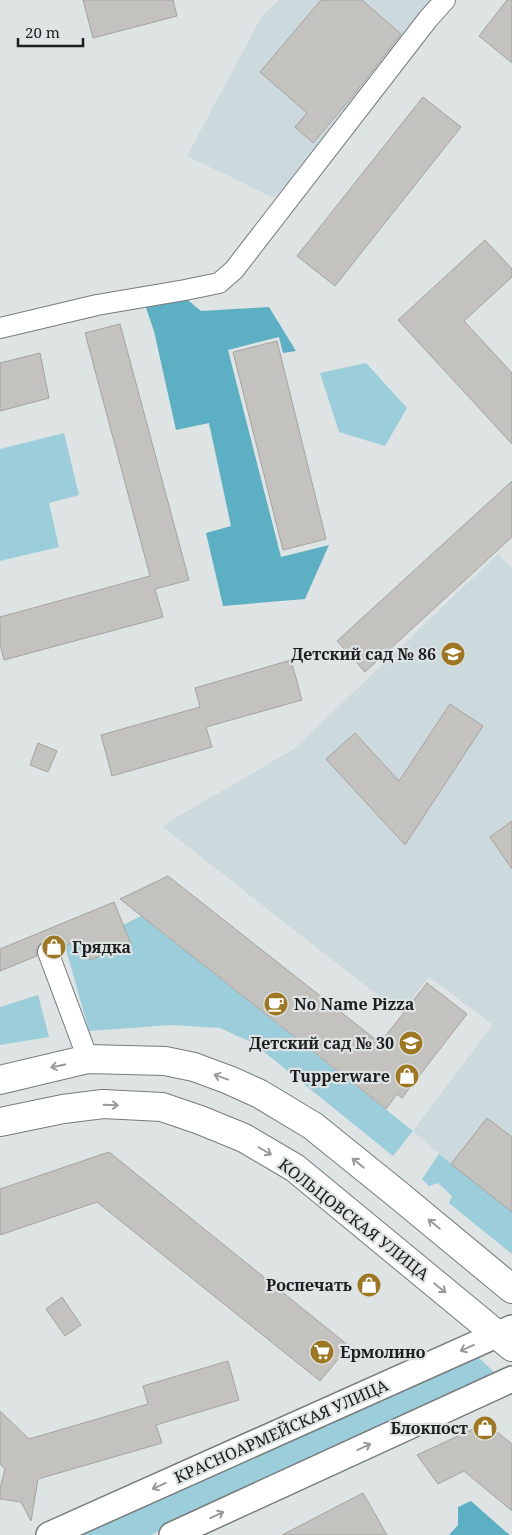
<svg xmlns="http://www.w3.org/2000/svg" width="512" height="1535" viewBox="0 0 512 1535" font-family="'Noto Serif',serif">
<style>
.built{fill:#ccd9dd}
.green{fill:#9bcdda}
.forest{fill:#5dafc3}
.building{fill:#c4c2be;stroke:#a5a3a0}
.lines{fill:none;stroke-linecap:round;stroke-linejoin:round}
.minor-casing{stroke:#777b7c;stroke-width:22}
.tertiary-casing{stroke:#777b7c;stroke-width:28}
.primary-casing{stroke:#777b7c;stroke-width:30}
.minor{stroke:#fff;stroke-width:20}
.tertiary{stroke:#fff;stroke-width:25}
.primary{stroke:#fff;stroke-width:28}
.oneway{stroke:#999a9a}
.labels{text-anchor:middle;stroke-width:4.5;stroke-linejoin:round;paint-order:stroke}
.poi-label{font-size:16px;font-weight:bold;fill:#1d1e1f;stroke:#dee3e4;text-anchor:end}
.street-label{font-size:16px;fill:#1d1e1f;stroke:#dee3e4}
</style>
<rect width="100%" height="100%" fill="#dee3e4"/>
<path class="built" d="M 279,0 L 454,0 L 274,198 L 187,156 L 262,16 Z
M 498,554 L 512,568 L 512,1212 L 451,1164 L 413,1131 L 493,1025 L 429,977 L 401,1013 L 267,909 L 162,826 L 294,749 Z"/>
<path class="green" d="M 366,363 L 407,408 L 385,446 L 339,432 L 320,373 Z
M 64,433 L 79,495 L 49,503 L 59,547 L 0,561 L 0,449 Z
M 141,916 L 413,1131 L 393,1156 L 253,1043 L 220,1028 L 171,1025 L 89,1031 L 65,946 L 82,939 L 91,960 L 131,944 L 123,925 Z
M 38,995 L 49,1037 L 0,1045 L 0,1007 Z
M 439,1154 L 512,1212 L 512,1254 L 449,1203 L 452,1196 L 438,1183 L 429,1186 L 422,1179 Z
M 477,1356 L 495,1373 L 151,1535 L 77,1535 Z"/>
<path class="forest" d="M 183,296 L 201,311 L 269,307 L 296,351 L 283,353 L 279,337 L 228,350 L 281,557 L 329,545 L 305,599 L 223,606 L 206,533 L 231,526 L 209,423 L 176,430 L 154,331 L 144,302 Z
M 471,1501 L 506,1532 L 510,1535 L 449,1535 L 458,1525 L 458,1507 Z"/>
<path class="building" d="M 83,0 L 173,0 L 177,16 L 93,38 Z
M 321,0 L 362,0 L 401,34 L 352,97 L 313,143 L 295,127 L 307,113 L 260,72 Z
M 507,0 L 512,0 L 512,63 L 479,36 Z
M 423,97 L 461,127 L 335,286 L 297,256 Z
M 485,240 L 512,269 L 512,277 L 464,321 L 512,373 L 512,444 L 398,320 Z
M 120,324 L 189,580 L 155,589 L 163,617 L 4,660 L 0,644 L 0,617 L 150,576 L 85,333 Z
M 277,341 L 326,539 L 283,550 L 233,352 Z
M 40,353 L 49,398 L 0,411 L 0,363 Z
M 512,481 L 512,537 L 365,672 L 337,641 Z
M 291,660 L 302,700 L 206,727 L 212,747 L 112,776 L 101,735 L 200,707 L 195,688 Z
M 450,704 L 483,726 L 405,845 L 326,759 L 355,733 L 399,781 Z
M 38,743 L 57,751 L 48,772 L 30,765 Z
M 512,821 L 512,869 L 490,837 Z
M 168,876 L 380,1043 L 427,983 L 467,1014 L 402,1098 L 397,1094 L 386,1109 L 120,899 Z
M 114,902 L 131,944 L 90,960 L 82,939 L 59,948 L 55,943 L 50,940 L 44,941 L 39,945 L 36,951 L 37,956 L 0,971 L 0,949 Z
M 487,1118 L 512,1137 L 512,1212 L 451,1164 Z
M 109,1152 L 349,1346 L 320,1381 L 97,1202 L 0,1235 L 0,1189 Z
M 62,1297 L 81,1325 L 65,1336 L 46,1309 Z
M 228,1361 L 239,1400 L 156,1425 L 162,1443 L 38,1479 L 31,1521 L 21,1502 L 0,1499 L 0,1488 L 5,1469 L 0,1464 L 0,1411 L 29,1439 L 148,1404 L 143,1386 Z
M 486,1423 L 512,1444 L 512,1511 L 464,1471 L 438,1484 L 417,1455 Z
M 363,1493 L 387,1535 L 282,1535 Z"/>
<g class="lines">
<defs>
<path id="minor" d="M 0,328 L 97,305 L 185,290 L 219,283 L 234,270 L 428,19 L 445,0
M 48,952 L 88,1059"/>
<path id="tertiary" d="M 49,1535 L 512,1328
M 172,1535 L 512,1379"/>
<path id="primary" d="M 0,1080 L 88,1059 L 165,1061 L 194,1067 L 229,1080 L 260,1094 L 313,1126 L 396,1193 L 512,1289
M 0,1122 L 63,1109 L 103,1104 L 162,1107 L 200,1120 L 244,1138 L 295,1168 L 512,1347"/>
</defs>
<use href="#minor" class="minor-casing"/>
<use href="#tertiary" class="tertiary-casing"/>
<use href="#primary" class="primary-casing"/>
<use href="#minor" class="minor"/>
<use href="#tertiary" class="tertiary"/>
<use href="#primary" class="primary"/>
</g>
<defs><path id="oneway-shaft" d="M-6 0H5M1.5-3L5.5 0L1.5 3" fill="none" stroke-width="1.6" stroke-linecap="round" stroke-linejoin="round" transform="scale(1.25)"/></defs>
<g class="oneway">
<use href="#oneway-shaft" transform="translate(58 1066) rotate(168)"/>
<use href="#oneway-shaft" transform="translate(221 1077) rotate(-160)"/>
<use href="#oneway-shaft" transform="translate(111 1105) rotate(2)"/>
<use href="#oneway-shaft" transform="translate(265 1151) rotate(30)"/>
<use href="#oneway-shaft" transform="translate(358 1163) rotate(-141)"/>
<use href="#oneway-shaft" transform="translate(434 1224) rotate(-141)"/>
<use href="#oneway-shaft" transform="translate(440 1288) rotate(39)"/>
<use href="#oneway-shaft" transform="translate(467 1348) rotate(156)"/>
<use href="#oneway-shaft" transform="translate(364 1447) rotate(-25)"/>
<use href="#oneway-shaft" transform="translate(159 1486) rotate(156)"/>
<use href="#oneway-shaft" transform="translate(217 1515) rotate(-25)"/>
</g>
<defs>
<symbol id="school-disc" viewBox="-11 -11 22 22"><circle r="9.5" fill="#9d7723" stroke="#dee3e4"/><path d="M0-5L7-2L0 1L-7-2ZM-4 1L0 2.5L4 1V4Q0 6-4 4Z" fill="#fff"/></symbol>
<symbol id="shop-disc" viewBox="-11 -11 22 22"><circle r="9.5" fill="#9d7723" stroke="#dee3e4"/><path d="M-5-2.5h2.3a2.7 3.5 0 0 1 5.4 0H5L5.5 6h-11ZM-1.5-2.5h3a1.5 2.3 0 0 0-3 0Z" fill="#fff"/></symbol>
<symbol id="cafe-disc" viewBox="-11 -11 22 22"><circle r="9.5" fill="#9d7723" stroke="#dee3e4"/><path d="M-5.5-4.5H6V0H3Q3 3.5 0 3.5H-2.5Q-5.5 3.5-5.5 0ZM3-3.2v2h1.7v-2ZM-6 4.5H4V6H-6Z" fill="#fff"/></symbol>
<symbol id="supermarket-disc" viewBox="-11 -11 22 22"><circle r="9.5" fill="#9d7723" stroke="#dee3e4"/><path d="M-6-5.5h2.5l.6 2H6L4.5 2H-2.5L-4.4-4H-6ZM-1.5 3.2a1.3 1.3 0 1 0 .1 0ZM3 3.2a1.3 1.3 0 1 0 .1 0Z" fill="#fff"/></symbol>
</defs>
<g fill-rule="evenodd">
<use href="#school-disc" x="439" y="640" width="28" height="28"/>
<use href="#shop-disc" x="40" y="933" width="28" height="28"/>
<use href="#cafe-disc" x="262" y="990" width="28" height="28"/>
<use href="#school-disc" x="397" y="1029" width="28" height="28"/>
<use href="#shop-disc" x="393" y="1062" width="28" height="28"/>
<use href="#shop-disc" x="355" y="1271" width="28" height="28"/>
<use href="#supermarket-disc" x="308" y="1338" width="28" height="28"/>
<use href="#shop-disc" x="471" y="1414" width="28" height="28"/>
</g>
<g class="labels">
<g class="poi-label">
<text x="436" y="660">Детский сад № 86</text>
<text x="72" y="953" text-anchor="start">Грядка</text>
<text x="294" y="1010" text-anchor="start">No Name Pizza</text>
<text x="394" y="1049">Детский сад № 30</text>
<text x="390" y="1082">Tupperware</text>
<text x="352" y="1291">Роспечать</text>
<text x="340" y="1358" text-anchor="start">Ермолино</text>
<text x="468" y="1434">Блокпост</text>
</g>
<g class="street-label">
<text transform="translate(354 1219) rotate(38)" y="6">КОЛЬЦОВСКАЯ УЛИЦА</text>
<text transform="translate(281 1431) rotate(-24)" y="6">КРАСНОАРМЕЙСКАЯ УЛИЦА</text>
</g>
</g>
<path d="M18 38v8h65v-8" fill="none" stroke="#1d1e1f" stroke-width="2.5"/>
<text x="25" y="38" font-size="15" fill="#1d1e1f" stroke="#dee3e4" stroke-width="4" paint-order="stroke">20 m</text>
</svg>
